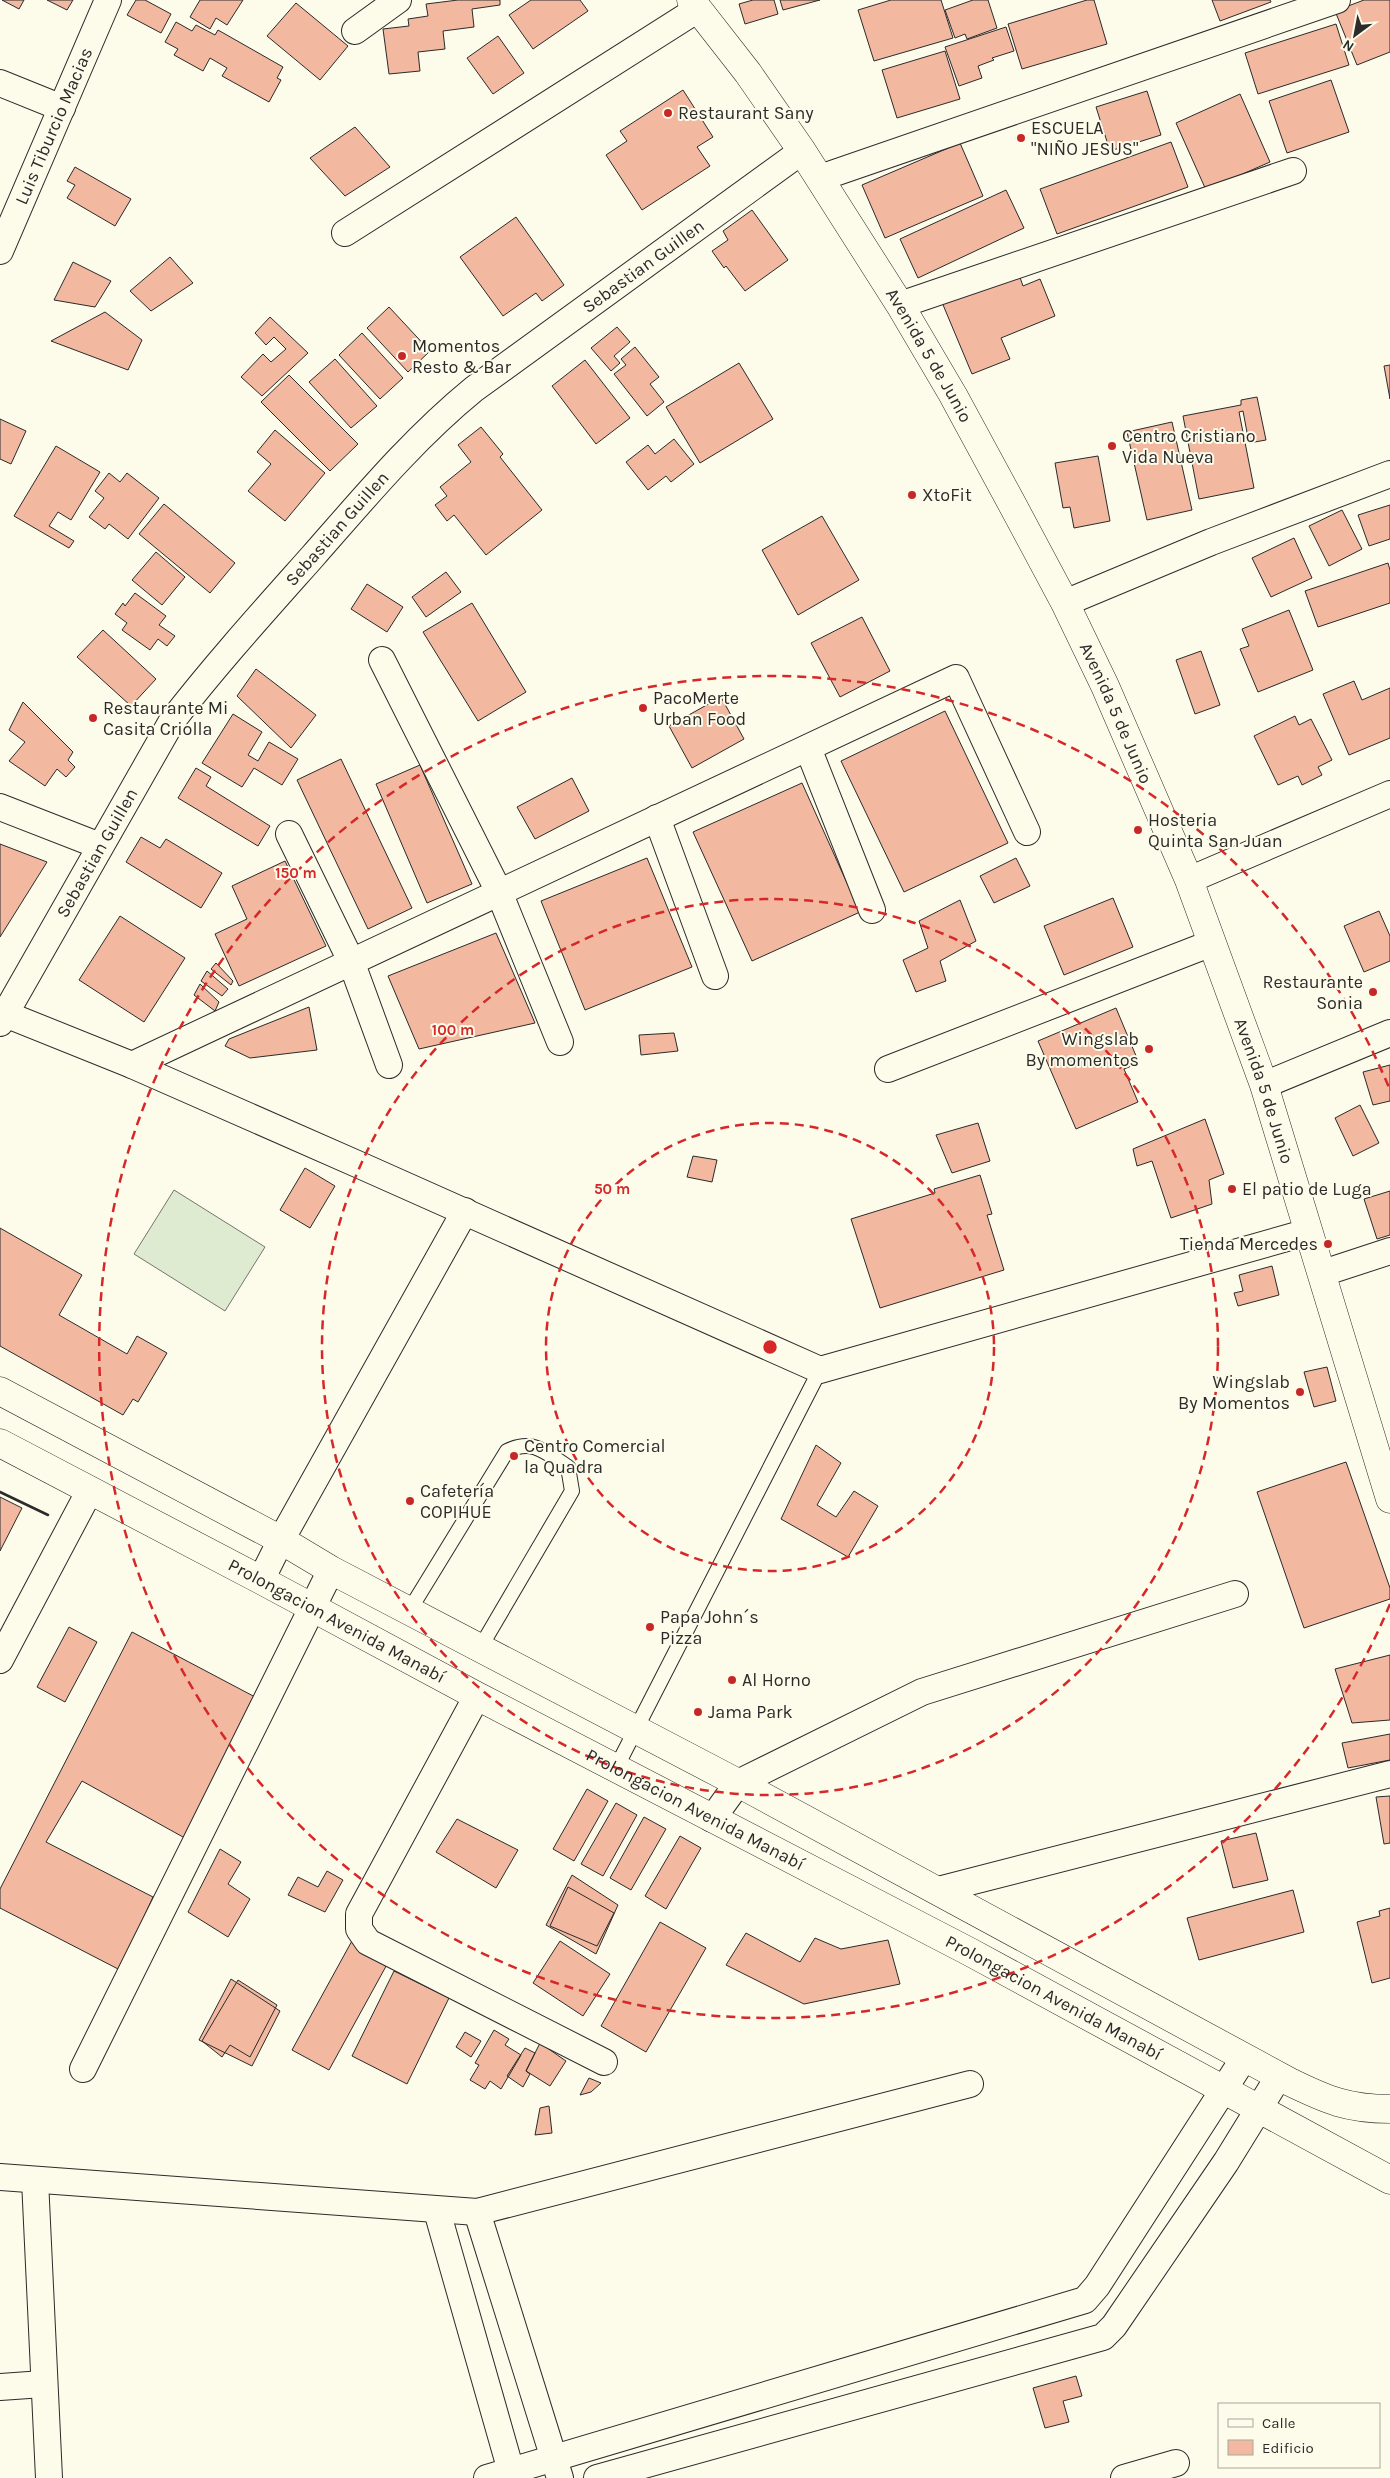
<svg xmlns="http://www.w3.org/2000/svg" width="1390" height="2478" viewBox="0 0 1390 2478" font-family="Karla,sans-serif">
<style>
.garden{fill:#deebd1;stroke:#74746e}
.building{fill:#f2b8a0;stroke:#2b2b2b}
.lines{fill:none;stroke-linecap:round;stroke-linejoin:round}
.lane-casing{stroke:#2b2b2b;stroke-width:16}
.street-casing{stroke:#2b2b2b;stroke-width:28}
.secondary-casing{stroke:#2b2b2b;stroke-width:29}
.lane{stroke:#fdfbea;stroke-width:14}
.street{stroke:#fdfbea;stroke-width:26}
.secondary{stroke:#fdfbea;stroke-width:28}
.wall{stroke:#2b2b2b;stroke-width:2.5}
.ring{fill:none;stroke:#d62828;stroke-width:2.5;stroke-dasharray:9 6}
.poi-dot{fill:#c62828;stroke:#fdfbea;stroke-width:2}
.labels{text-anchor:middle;stroke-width:4;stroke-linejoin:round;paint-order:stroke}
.poi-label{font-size:18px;fill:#2b2b2b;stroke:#fdfbea;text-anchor:start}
.street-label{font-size:18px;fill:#2b2b2b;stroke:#fdfbea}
.centre{fill:#d62828;stroke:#fdfbea;stroke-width:2.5}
.ring-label{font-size:15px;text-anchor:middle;font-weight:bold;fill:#d62828;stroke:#fdfbea;stroke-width:4;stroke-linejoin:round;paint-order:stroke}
</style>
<rect width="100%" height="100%" fill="#fdfbea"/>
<path class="garden" d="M 174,1190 L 265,1247 L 225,1311 L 134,1254 Z"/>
<path class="building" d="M 2,0 L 24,0 L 19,9 Z
M 47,0 L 73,0 L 67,10 Z
M 136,0 L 145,0 L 171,14 L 161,33 L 127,15 Z
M 200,0 L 243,0 L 227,25 L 216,18 L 210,29 L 190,17 Z
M 500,0 L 500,5 L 472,9 L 474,27 L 443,31 L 445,49 L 418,52 L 420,71 L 389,74 L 383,29 L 409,26 L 408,19 L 428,16 L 426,4 L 458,0 Z
M 531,0 L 580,0 L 588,11 L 533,49 L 509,15 Z
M 753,0 L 774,0 L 778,14 L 745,24 L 739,4 Z
M 780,0 L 820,0 L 783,10 Z
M 891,0 L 941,0 L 953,38 L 874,61 L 858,10 Z
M 973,0 L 988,0 L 997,28 L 967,39 L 965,34 L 955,38 L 945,10 Z
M 1087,0 L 1094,0 L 1107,44 L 1022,69 L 1008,24 Z
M 1212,0 L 1270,0 L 1271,2 L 1220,21 Z
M 1364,0 L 1390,0 L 1390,52 L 1357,65 L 1335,11 Z
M 296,3 L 348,46 L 320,80 L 267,36 Z
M 176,22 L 192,31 L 196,25 L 215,35 L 218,30 L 283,67 L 277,78 L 281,80 L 269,102 L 222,76 L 227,68 L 210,58 L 203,71 L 174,55 L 178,49 L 165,42 Z
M 1336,24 L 1349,65 L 1258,94 L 1245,53 Z
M 1006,27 L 1014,51 L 992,58 L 994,60 L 978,66 L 982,78 L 959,86 L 945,47 Z
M 498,36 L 524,73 L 493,94 L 467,58 Z
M 945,51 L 960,99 L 897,118 L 882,70 Z
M 1331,80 L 1349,132 L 1287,153 L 1269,101 Z
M 683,90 L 713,137 L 697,147 L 710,166 L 642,210 L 606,155 L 627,141 L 620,131 Z
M 1147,91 L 1161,135 L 1110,151 L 1096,107 Z
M 1240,94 L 1270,162 L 1206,190 L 1176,123 Z
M 355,127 L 390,167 L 345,196 L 310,158 Z
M 1171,142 L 1188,187 L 1057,234 L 1040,189 Z
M 960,143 L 983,196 L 885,238 L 862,185 Z
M 75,167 L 131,199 L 115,226 L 67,198 L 75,185 L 67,181 Z
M 1006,190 L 1024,228 L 918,278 L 900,239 Z
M 752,210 L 788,260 L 745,291 L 726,266 L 724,268 L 712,251 L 728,240 L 723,231 Z
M 516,217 L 564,285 L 542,301 L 536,293 L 503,316 L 460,257 Z
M 170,257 L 193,283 L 151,311 L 130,291 Z
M 73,262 L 111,281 L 95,307 L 54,300 Z
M 1017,269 L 1023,286 L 1040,279 L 1055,316 L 1001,338 L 1010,359 L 972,374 L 941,300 Z
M 389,307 L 430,351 L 408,372 L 367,328 Z
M 105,312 L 142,340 L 128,370 L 51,341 Z
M 270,317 L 308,353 L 262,396 L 241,377 L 263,354 L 271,362 L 286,349 L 274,337 L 266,345 L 255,333 Z
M 617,327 L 630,342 L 614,356 L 620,363 L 611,371 L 591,348 Z
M 362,333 L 403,378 L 380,399 L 339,355 Z
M 635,347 L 659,377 L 650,384 L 664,402 L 647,416 L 614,374 L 626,365 L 621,359 Z
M 335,359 L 377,406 L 351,428 L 309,382 Z
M 585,360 L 630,418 L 596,444 L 552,386 Z
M 739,363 L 773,419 L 700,463 L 666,407 Z
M 1390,365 L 1390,399 L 1384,366 Z
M 289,375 L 358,444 L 330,471 L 261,402 Z
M 1257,397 L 1266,440 L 1249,443 L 1243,411 L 1239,412 L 1254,488 L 1199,499 L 1183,416 L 1241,405 L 1241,400 Z
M 0,419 L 26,431 L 11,464 L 0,459 Z
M 1172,422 L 1192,510 L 1147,520 L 1127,432 Z
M 481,427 L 503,454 L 500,457 L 542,510 L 486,555 L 454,515 L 447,521 L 435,505 L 447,496 L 440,487 L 471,462 L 458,445 Z
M 275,430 L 325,473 L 285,521 L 248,491 L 271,464 L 257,452 Z
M 674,439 L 694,464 L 671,482 L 666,476 L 648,490 L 626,462 L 648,445 L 655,454 Z
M 56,446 L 100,472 L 71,520 L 58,512 L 49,526 L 74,541 L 69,548 L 14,516 Z
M 1098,456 L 1110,521 L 1074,528 L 1070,507 L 1063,508 L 1055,463 Z
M 109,473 L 120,482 L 127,473 L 159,498 L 128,539 L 109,524 L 105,529 L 89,517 L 104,498 L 95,491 Z
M 164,504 L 235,563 L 210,593 L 139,534 Z
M 1390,505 L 1390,539 L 1369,546 L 1358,515 Z
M 1342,510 L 1362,549 L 1329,566 L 1309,526 Z
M 822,516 L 859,580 L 798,615 L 762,550 Z
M 1294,538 L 1312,578 L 1271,597 L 1252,558 Z
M 156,552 L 185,577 L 162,605 L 132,580 Z
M 1388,563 L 1390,570 L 1390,603 L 1318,627 L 1305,591 Z
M 446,572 L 461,592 L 426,617 L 412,597 Z
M 367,584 L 403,607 L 387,632 L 351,609 Z
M 135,593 L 166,616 L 159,625 L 175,636 L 167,646 L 158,639 L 150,650 L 122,630 L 127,623 L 115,614 L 123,603 L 125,606 Z
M 472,603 L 526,692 L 478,721 L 423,632 Z
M 1289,610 L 1313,670 L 1258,692 L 1240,649 L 1249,646 L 1242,629 Z
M 862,617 L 890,671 L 840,697 L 811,643 Z
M 103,630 L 156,679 L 131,706 L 77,657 Z
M 1201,651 L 1220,705 L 1195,714 L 1176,660 Z
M 256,669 L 316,715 L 291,748 L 237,696 Z
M 1354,681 L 1362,700 L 1390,688 L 1390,738 L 1349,755 L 1323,694 Z
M 721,697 L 744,739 L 692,768 L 669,726 Z
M 23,702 L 73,752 L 68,760 L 75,767 L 66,777 L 57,769 L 45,786 L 9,761 L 25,742 L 9,730 Z
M 945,711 L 1008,843 L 904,892 L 841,761 Z
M 233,714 L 262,732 L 248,755 L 258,761 L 269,742 L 298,759 L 282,785 L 254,768 L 242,787 L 202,763 Z
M 1295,716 L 1299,725 L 1311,719 L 1332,760 L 1318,767 L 1322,775 L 1302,785 L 1298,776 L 1278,785 L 1254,736 Z
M 341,759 L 412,908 L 368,929 L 297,780 Z
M 420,765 L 472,884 L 427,903 L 376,784 Z
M 196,768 L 211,777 L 206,786 L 270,826 L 258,846 L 178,798 Z
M 572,778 L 589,811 L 535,839 L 517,807 Z
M 802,783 L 860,912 L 752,961 L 693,832 Z
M 141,837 L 160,848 L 166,839 L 222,873 L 201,908 L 126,862 Z
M 0,844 L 47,862 L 0,937 Z
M 647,858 L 692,967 L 585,1010 L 541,901 Z
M 1016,858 L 1030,886 L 994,903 L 980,876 Z
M 285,861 L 326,946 L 239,986 L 215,934 L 247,919 L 232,886 Z
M 1113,898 L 1133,947 L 1064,975 L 1044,926 Z
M 960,900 L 976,941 L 940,961 L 946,981 L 916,992 L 903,960 L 928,948 L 919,921 Z
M 1379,911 L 1390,936 L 1390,961 L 1364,972 L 1344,926 Z
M 120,916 L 185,958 L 144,1022 L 79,980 Z
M 496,933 L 535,1023 L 419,1049 L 388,976 Z
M 216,963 L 233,981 L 231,985 L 211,969 Z
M 207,971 L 228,989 L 222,996 L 201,981 Z
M 200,984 L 219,1002 L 215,1011 L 194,995 Z
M 309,1007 L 317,1050 L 250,1058 L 225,1046 L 229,1039 Z
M 1116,1008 L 1139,1063 L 1124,1069 L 1138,1102 L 1076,1129 L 1038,1041 Z
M 674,1033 L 678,1051 L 641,1055 L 639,1035 Z
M 1390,1065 L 1390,1101 L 1373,1105 L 1363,1072 Z
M 1360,1105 L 1379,1143 L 1353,1156 L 1335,1118 Z
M 1205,1119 L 1224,1174 L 1209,1180 L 1212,1204 L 1171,1218 L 1152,1161 L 1137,1166 L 1133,1149 Z
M 978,1123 L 990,1161 L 952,1173 L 936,1135 Z
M 693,1156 L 717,1160 L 712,1182 L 687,1177 Z
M 305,1168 L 335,1186 L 310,1228 L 280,1210 Z
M 980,1175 L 992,1214 L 987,1215 L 1004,1270 L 880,1308 L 851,1219 L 935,1193 L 934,1189 Z
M 1390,1191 L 1390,1235 L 1377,1239 L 1364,1199 Z
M 0,1228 L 82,1275 L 59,1315 L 127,1354 L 137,1336 L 167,1353 L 138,1402 L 133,1399 L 123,1415 L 0,1346 Z
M 1272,1266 L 1279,1295 L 1238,1306 L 1234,1293 L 1243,1291 L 1239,1275 Z
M 1327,1367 L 1336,1401 L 1314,1407 L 1304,1372 Z
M 816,1445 L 841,1463 L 817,1505 L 836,1517 L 854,1491 L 878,1506 L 848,1557 L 781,1519 Z
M 1346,1462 L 1390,1588 L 1390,1599 L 1304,1628 L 1257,1492 Z
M 0,1497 L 22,1508 L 0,1551 Z
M 69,1627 L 97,1642 L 65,1702 L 37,1687 Z
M 132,1632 L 257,1698 L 192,1842 L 82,1781 L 46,1842 L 153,1897 L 120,1970 L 0,1908 L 0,1889 Z
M 1390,1655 L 1390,1720 L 1352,1723 L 1335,1669 Z
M 1390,1734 L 1390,1760 L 1348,1768 L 1342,1743 Z
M 587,1789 L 608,1801 L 574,1861 L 553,1849 Z
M 1390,1796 L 1390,1843 L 1384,1844 L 1376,1797 Z
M 616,1803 L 637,1815 L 603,1876 L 581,1864 Z
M 644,1817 L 666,1829 L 631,1890 L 610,1878 Z
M 457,1819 L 518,1850 L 496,1888 L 436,1852 Z
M 1256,1833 L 1268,1880 L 1233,1888 L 1221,1841 Z
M 680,1836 L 701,1848 L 666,1909 L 645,1896 Z
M 220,1849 L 241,1862 L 228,1884 L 250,1899 L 228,1937 L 188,1912 Z
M 327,1871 L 343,1880 L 325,1912 L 288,1895 L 298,1877 L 318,1887 Z
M 572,1875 L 618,1905 L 596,1954 L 546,1925 Z
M 568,1887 L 614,1913 L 597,1946 L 550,1926 Z
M 1293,1890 L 1304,1932 L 1199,1960 L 1187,1918 Z
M 1390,1908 L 1390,1978 L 1372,1983 L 1357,1922 L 1380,1916 L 1379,1911 Z
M 660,1922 L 706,1948 L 646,2052 L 601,2026 Z
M 746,1933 L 800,1962 L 815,1938 L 841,1949 L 888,1940 L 900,1984 L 804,2004 L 726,1965 Z
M 353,1939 L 390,1959 L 329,2070 L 292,2050 Z
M 560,1941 L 610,1974 L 583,2016 L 533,1983 Z
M 394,1971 L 449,1998 L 407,2084 L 352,2056 Z
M 231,1979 L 280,2011 L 252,2066 L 199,2040 Z
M 238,1980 L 277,2005 L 250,2057 L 230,2045 L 222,2057 L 202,2041 Z
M 494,2030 L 509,2039 L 505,2045 L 521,2055 L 501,2089 L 490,2081 L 485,2089 L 470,2080 L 479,2065 L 475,2063 Z
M 465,2032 L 481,2041 L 471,2057 L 456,2047 Z
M 540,2043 L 566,2061 L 550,2086 L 526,2071 Z
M 525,2048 L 535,2053 L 526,2071 L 530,2074 L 523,2087 L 507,2076 Z
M 589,2078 L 601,2083 L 591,2092 L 580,2095 Z
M 549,2106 L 552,2133 L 535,2135 L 540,2108 Z
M 1076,2376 L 1082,2396 L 1063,2401 L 1069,2422 L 1045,2428 L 1033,2388 Z"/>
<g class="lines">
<defs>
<path id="lane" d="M 409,1611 L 507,1451 C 534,1438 546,1453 568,1467 L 572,1491 L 480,1648
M 616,1768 L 820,1370"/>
<g id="street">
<path d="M 355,31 L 398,0"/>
<path d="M 0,83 L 62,108"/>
<path d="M 820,178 L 1337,0"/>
<path d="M 345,233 L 698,9"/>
<path id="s1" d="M 0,251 L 108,0"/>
<path d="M 900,305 L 1293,171"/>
<path d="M 1065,603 L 1211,542 L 1390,474"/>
<path d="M 382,660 L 499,892 L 560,1042"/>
<path d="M 808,748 L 872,910"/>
<path d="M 0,807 L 100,846"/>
<path d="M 657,818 L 715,976"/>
<path d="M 289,834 L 351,961 L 389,1065"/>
<path d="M 1189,880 L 1390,794"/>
<path d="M 5,1014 L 132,1065 L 364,1167 L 820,1370 L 1308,1232"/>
<path id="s2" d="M 0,1023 L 172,721 C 216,664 265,610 313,556 C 364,498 414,438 474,389 L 802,151"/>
<path d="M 132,1065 L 956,678 L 1027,832"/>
<path d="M 888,1069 L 1212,943"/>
<path d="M 1264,1085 L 1390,1033"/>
<path d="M 1323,1273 L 1390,1251"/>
<path d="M 261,1580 L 281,1540 L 465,1211"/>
<path d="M 0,1660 L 90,1490"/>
<path d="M 477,1696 L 359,1914 L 359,1929 L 368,1942 L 604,2062"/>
<path d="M 712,1819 L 738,1783 L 922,1692 L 1235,1594"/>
<path d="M 938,1890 L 1390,1774"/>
<path d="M 83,2069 L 331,1570"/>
<path d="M 0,2177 L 477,2212 L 970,2084"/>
<path d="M 35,2180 L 49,2478"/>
<path d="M 437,2211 L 513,2478"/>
<path d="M 477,2212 L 560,2478"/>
<path d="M 0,2387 L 43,2384"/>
<path d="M 487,2478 L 1085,2300 L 1097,2286 L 1244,2058"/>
<path d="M 597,2478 L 1103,2337 L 1114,2326 L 1226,2162 L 1279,2076"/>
<path d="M 1124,2478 L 1176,2463"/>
</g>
<g id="secondary">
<path id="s3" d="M 691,0 L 748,73 L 802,151 L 900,305 L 953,395 L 1011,502 L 1065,603 L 1105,686 L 1189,880 L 1264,1085 L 1390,1499"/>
<path d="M 0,1391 L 281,1540 L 331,1570 L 738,1783 L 1290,2082 C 1327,2100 1348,2109 1390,2109"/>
<path id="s4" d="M 0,1443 L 261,1580 L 477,1696 L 970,1952 L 1390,2180"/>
</g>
</defs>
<use href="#lane" class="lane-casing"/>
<use href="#street" class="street-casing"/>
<use href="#secondary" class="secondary-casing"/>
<use href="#lane" class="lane"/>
<use href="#street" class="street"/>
<use href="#secondary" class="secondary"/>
<path class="wall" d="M 0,1492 L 48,1515"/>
</g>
<g class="ring">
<circle cx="770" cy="1347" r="224"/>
<circle cx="770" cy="1347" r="448"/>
<path d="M1390 1604A671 671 0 1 1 1390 1090"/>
</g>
<g class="poi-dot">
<circle cx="668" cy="113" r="5"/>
<circle cx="1021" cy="138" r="5"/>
<circle cx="402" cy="356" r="5"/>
<circle cx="1112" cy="446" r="5"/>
<circle cx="912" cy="495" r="5"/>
<circle cx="643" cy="708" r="5"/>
<circle cx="93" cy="718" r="5"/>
<circle cx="1138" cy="830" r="5"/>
<circle cx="1373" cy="992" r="5"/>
<circle cx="1149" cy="1049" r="5"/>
<circle cx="1232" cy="1189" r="5"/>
<circle cx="1328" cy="1244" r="5"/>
<circle cx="1300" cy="1392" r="5"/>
<circle cx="514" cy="1456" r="5"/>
<circle cx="410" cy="1501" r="5"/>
<circle cx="650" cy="1627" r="5"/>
<circle cx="732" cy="1680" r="5"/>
<circle cx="698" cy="1712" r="5"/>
</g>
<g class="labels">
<g class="poi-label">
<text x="678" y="119">Restaurant Sany</text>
<text x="1031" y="134">ESCUELA<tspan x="1031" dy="21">"NIÑO JESUS"</tspan></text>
<text x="412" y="352">Momentos<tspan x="412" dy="21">Resto &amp; Bar</tspan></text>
<text x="1122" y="442">Centro Cristiano<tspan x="1122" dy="21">Vida Nueva</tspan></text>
<text x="922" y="501">XtoFit</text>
<text x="653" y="704">PacoMerte<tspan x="653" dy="21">Urban Food</tspan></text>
<text x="103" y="714">Restaurante Mi<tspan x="103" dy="21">Casita Criolla</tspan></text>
<text x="1148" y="826">Hosteria<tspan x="1148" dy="21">Quinta San Juan</tspan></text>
<text x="1363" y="988" text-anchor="end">Restaurante<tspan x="1363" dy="21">Sonia</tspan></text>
<text x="1139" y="1045" text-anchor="end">Wingslab<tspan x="1139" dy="21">By momentos</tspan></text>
<text x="1242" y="1195">El patio de Luga</text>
<text x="1318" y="1250" text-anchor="end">Tienda Mercedes</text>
<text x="1290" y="1388" text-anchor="end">Wingslab<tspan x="1290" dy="21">By Momentos</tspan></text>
<text x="524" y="1452">Centro Comercial<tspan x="524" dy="21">la Quadra</tspan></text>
<text x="420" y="1497">Cafetería<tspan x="420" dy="21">COPIHUE</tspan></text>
<text x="660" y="1623">Papa John´s<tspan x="660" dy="21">Pizza</tspan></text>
<text x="742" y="1686">Al Horno</text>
<text x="708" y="1718">Jama Park</text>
</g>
<g class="street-label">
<text dy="6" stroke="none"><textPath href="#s1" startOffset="136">Luis Tiburcio Macias</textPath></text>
<text dy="6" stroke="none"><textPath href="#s2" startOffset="1006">Sebastian Guillen</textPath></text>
<text dy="6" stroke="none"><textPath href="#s3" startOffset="428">Avenida 5 de Junio</textPath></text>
<text dy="6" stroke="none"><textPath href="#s2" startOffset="601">Sebastian Guillen</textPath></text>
<text dy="6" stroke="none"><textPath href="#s3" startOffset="832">Avenida 5 de Junio</textPath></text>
<text dy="6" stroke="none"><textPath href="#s2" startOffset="196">Sebastian Guillen</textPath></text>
<text dy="6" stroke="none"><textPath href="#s3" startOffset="1238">Avenida 5 de Junio</textPath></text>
<text dy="6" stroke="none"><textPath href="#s4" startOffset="381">Prolongacion Avenida Manabí</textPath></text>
<text dy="6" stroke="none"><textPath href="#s4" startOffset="786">Prolongacion Avenida Manabí</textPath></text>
<text dy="6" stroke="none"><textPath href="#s4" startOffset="1191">Prolongacion Avenida Manabí</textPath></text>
</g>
</g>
<circle cx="770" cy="1347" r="8" class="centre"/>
<g class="ring-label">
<text x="296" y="878">150 m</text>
<text x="453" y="1035">100 m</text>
<text x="612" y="1194">50 m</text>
</g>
<rect x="1218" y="2403" width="162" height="65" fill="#fdfbea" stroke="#a9a89e"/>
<rect x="1228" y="2419" width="25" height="8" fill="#fdfbea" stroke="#a9a89e"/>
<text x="1262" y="2428" font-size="15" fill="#2b2b2b">Calle</text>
<rect x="1228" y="2440" width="25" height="15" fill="#f2b8a0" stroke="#a9a89e"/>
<text x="1262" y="2453" font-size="15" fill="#2b2b2b">Edificio</text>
<g transform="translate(1355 35) rotate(212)" stroke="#fdfbea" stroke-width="4" paint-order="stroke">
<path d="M0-4L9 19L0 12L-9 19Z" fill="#2b2b2b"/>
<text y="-8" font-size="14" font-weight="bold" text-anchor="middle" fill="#2b2b2b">N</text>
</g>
</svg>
